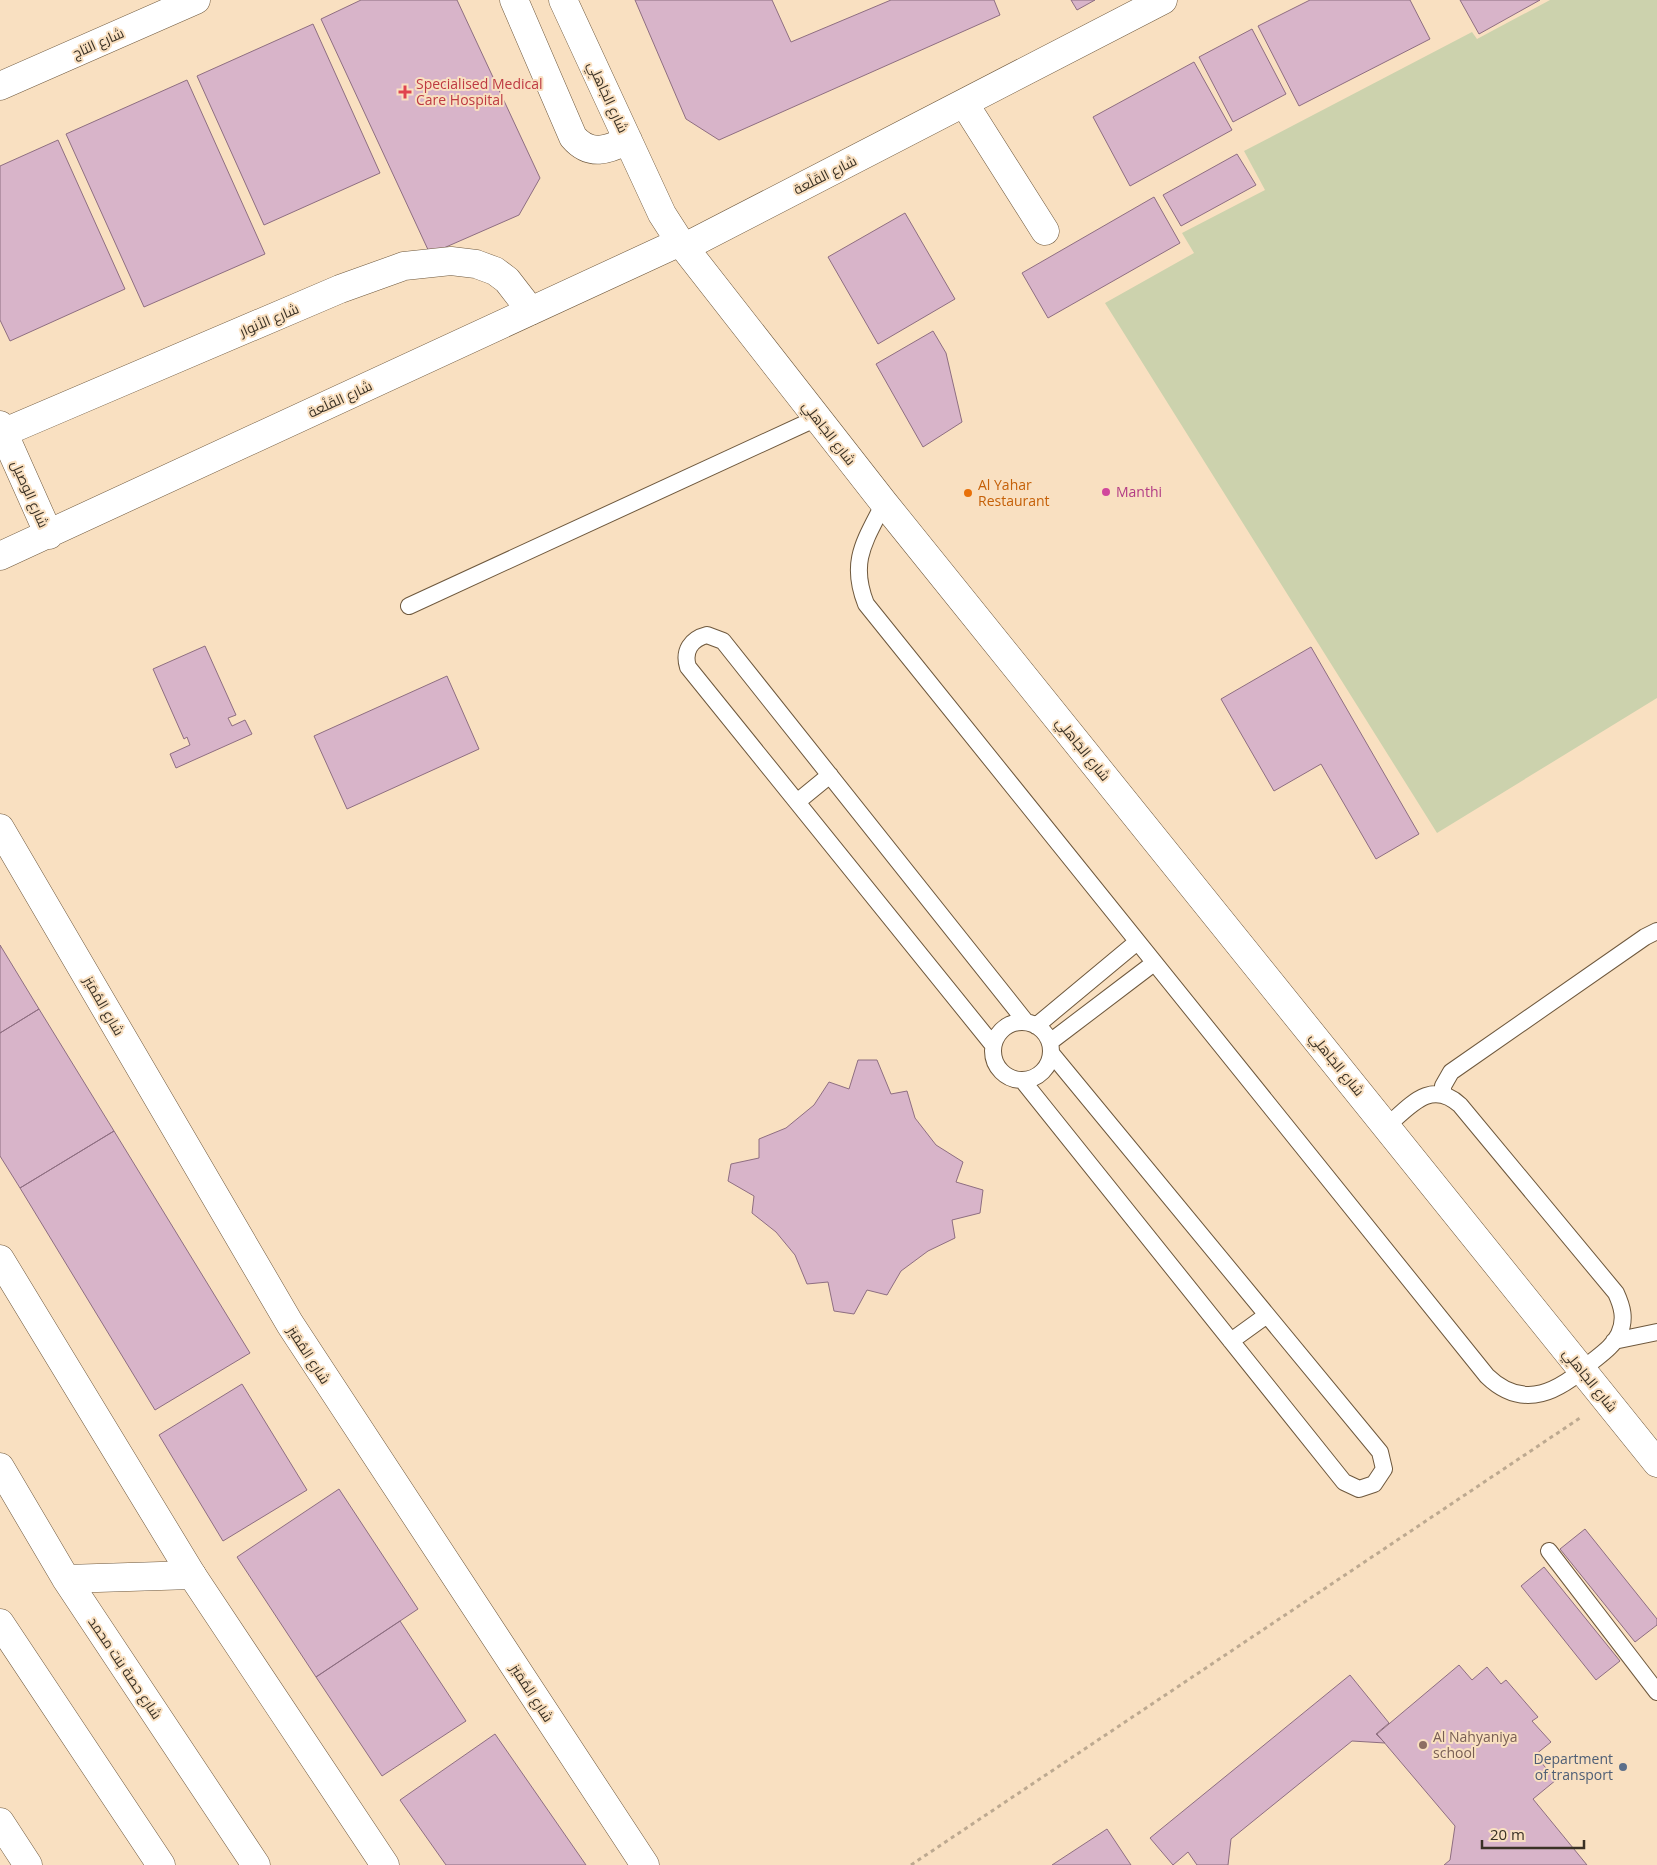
<svg xmlns="http://www.w3.org/2000/svg" width="1657" height="1865" viewBox="0 0 1657 1865" font-family="'Open Sans',Cairo,sans-serif">
<style>
.green{fill:#ccd2ad}
.building{fill:#d8b4c9;stroke:#8e6e81}
.lines{fill:none;stroke-linecap:round;stroke-linejoin:round}
.lane-casing{stroke:#6e583d;stroke-width:18}
.street-casing{stroke:#6e583d;stroke-width:29}
.secondary-casing{stroke:#6e583d;stroke-width:29}
.path{stroke:#bda990;stroke-width:3;stroke-dasharray:4 4;stroke-linecap:butt}
.lane{stroke:#fff;stroke-width:16}
.street{stroke:#fff;stroke-width:28}
.secondary{stroke:#fff;stroke-width:28}
.health-dot{fill:#e0444e;stroke:#f9e0c1;stroke-width:2}
.hotel-dot{fill:#d1479c;stroke:#f9e0c1;stroke-width:2}
.food-dot{fill:#e8710a;stroke:#f9e0c1;stroke-width:2}
.education-dot{fill:#8d6e63;stroke:#f9e0c1;stroke-width:2}
.service-dot{fill:#5c6f8a;stroke:#f9e0c1;stroke-width:2}
.labels{text-anchor:middle;stroke-width:4;stroke-linejoin:round;paint-order:stroke}
.street-label{font-size:14px;fill:#3a3125;stroke:#f9e0c1}
.health-label{font-size:14px;fill:#be3a42;stroke:#f9e0c1;text-anchor:start}
.food-label{font-size:14px;fill:#c56008;stroke:#f9e0c1;text-anchor:start}
.hotel-label{font-size:14px;fill:#b23c85;stroke:#f9e0c1;text-anchor:start}
.education-label{font-size:14px;fill:#785e54;stroke:#f9e0c1;text-anchor:start}
.service-label{font-size:14px;fill:#4e5e75;stroke:#f9e0c1;text-anchor:end}
</style>
<rect width="100%" height="100%" fill="#f9e0c1"/>
<path class="green" d="M 1550,0 L 1657,0 L 1657,698 L 1437,833 L 1105,303 L 1194,253 L 1182,233 L 1265,190 L 1244,151 L 1472,32 L 1477,39 Z"/>
<path class="building" d="M 361,0 L 457,0 L 540,178 L 519,215 L 430,254 L 321,19 Z
M 635,0 L 772,0 L 791,42 L 891,0 L 994,0 L 1000,15 L 719,140 L 686,119 Z
M 1071,0 L 1095,0 L 1077,10 Z
M 1310,0 L 1410,0 L 1430,39 L 1299,106 L 1258,26 Z
M 1460,0 L 1540,0 L 1479,34 Z
M 313,24 L 380,173 L 264,225 L 197,76 Z
M 1252,29 L 1286,94 L 1233,122 L 1199,57 Z
M 1194,62 L 1232,130 L 1130,186 L 1093,117 Z
M 187,80 L 265,254 L 144,307 L 66,134 Z
M 58,140 L 125,289 L 10,341 L 0,320 L 0,166 Z
M 1237,154 L 1256,185 L 1181,226 L 1163,195 Z
M 1154,197 L 1180,243 L 1048,318 L 1022,273 Z
M 905,213 L 955,299 L 878,344 L 828,257 Z
M 933,331 L 946,353 L 962,422 L 923,447 L 876,364 Z
M 205,646 L 236,715 L 228,718 L 232,726 L 245,720 L 252,734 L 176,768 L 170,754 L 190,745 L 187,737 L 184,739 L 153,669 Z
M 1311,647 L 1419,834 L 1376,859 L 1321,764 L 1274,791 L 1221,699 Z
M 447,676 L 479,749 L 347,809 L 314,736 Z
M 0,945 L 39,1009 L 0,1033 Z
M 39,1009 L 114,1131 L 20,1188 L 0,1156 L 0,1033 Z
M 858,1060 L 877,1060 L 891,1094 L 907,1091 L 915,1118 L 936,1145 L 963,1162 L 956,1182 L 983,1190 L 980,1213 L 952,1220 L 955,1238 L 928,1251 L 901,1271 L 887,1295 L 867,1290 L 854,1314 L 834,1311 L 828,1282 L 807,1284 L 795,1255 L 776,1232 L 752,1213 L 754,1196 L 728,1181 L 731,1164 L 759,1158 L 759,1139 L 786,1128 L 814,1105 L 829,1082 L 849,1089 Z
M 114,1131 L 250,1353 L 155,1410 L 20,1188 Z
M 242,1384 L 307,1490 L 223,1541 L 159,1435 Z
M 339,1489 L 418,1609 L 316,1677 L 237,1557 Z
M 1585,1529 L 1657,1619 L 1657,1625 L 1635,1642 L 1560,1549 Z
M 1544,1567 L 1620,1661 L 1596,1680 L 1521,1586 Z
M 400,1621 L 466,1721 L 382,1776 L 316,1677 Z
M 1459,1665 L 1472,1680 L 1487,1667 L 1501,1684 L 1506,1680 L 1538,1717 L 1532,1721 L 1551,1742 L 1535,1755 L 1556,1780 L 1533,1799 L 1587,1865 L 1444,1865 L 1450,1860 L 1455,1826 L 1377,1734 Z
M 1350,1675 L 1389,1723 L 1376,1734 L 1385,1743 L 1352,1741 L 1231,1839 L 1228,1865 L 1197,1865 L 1188,1852 L 1173,1865 L 1150,1838 Z
M 495,1734 L 586,1865 L 446,1865 L 400,1800 Z
M 1107,1829 L 1131,1865 L 1052,1865 Z"/>
<g class="lines">
<defs>
<path id="lane" d="M 884,503 C 865,541 849,561 866,604 L 1487,1376 C 1524,1412 1560,1391 1593,1361 C 1603,1353 1614,1345 1619,1334 C 1626,1319 1622,1306 1616,1293 L 1460,1105 C 1431,1078 1409,1107 1387,1126
M 409,606 L 817,418
M 797,802 L 830,775
M993 1051a29 29 0 1 1 58 0a29 29 0 1 1-58 0Z
M 1036,1026 L 1137,942
M 1050,1042 L 1154,963
M 993,1045 L 688,667 C 683,651 691,639 707,635 L 723,641 L 1026,1022
M 1023,1081 L 1344,1482 L 1359,1489 L 1374,1484 L 1384,1469 L 1380,1452 L 1051,1053
M 1443,1094 L 1443,1086 L 1451,1072 L 1645,937 L 1657,931
M 1231,1341 L 1267,1315
M 1614,1341 L 1657,1332
M 1549,1551 L 1657,1692"/>
<path id="street" d="M 514,0 L 573,137 C 590,157 608,150 628,140
M 563,0 L 662,214 L 680,242 L 884,503 L 1657,1463
M 0,86 L 196,0
M 964,103 L 1045,231
M 685,247 L 1163,0
M 0,425 L 49,535
M 0,434 L 340,289 L 404,266 L 451,261 L 476,264 L 495,271 L 507,280 L 531,311
M 0,556 L 680,242
M 0,828 L 290,1324 L 645,1865
M 0,1259 L 192,1575 L 385,1865
M 0,1822 L 28,1865"/>
<path id="secondary" d="M 0,1467 L 66,1579 L 256,1865
M 66,1579 L 192,1575
M 0,1623 L 161,1865"/>
</defs>
<use href="#lane" class="lane-casing"/>
<use href="#street" class="street-casing"/>
<use href="#secondary" class="secondary-casing"/>
<path class="path" d="M 911,1865 L 1580,1418"/>
<use href="#lane" class="lane"/>
<use href="#street" class="street"/>
<use href="#secondary" class="secondary"/>
</g>
<path class="health-dot" d="M402.5 84.5h5v5h5v5h-5v5h-5v-5h-5v-5h5z"/>
<circle class="hotel-dot" cx="1106" cy="492" r="5"/>
<circle class="food-dot" cx="968" cy="493" r="5"/>
<circle class="education-dot" cx="1423" cy="1745" r="5"/>
<circle class="service-dot" cx="1623" cy="1767" r="5"/>
<g class="labels">
<g class="street-label">
<text transform="translate(98 43) rotate(-24)" y="5">شارع التاج</text>
<text transform="translate(608 97) rotate(65)" y="5">شارع الجَاهلِي</text>
<text transform="translate(825 175) rotate(-27)" y="5">شارع القَلْعة</text>
<text transform="translate(269 320) rotate(-23)" y="5">شارع الأنوار</text>
<text transform="translate(340 399) rotate(-25)" y="5">شارع القَلْعة</text>
<text transform="translate(829 433) rotate(52)" y="5">شارع الجَاهلِي</text>
<text transform="translate(30 494) rotate(66)" y="5">شارع الوصيل</text>
<text transform="translate(1083 749) rotate(51)" y="5">شارع الجَاهلِي</text>
<text transform="translate(104 1006) rotate(60)" y="5">شارع المُمَيَز</text>
<text transform="translate(1337 1064) rotate(51)" y="5">شارع الجَاهلِي</text>
<text transform="translate(309 1355) rotate(57)" y="5">شارع المُمَيَز</text>
<text transform="translate(1590 1380) rotate(51)" y="5">شارع الجَاهلِي</text>
<text transform="translate(125 1668) rotate(56)" y="5">شارع حصة بنت محمد</text>
<text transform="translate(532 1693) rotate(57)" y="5">شارع المُمَيَز</text>
</g>
<g class="health-label">
<text x="416" y="89">Specialised Medical<tspan x="416" dy="16">Care Hospital</tspan></text>
</g>
<g class="food-label">
<text x="978" y="490">Al Yahar<tspan x="978" dy="16">Restaurant</tspan></text>
</g>
<g class="hotel-label">
<text x="1116" y="497">Manthi</text>
</g>
<g class="education-label">
<text x="1433" y="1742">Al Nahyaniya<tspan x="1433" dy="16">school</tspan></text>
</g>
<g class="service-label">
<text x="1613" y="1764">Department<tspan x="1613" dy="16">of transport</tspan></text>
</g>
</g>
<path d="M1482 1840v8h102v-8" fill="none" stroke="#3a3125" stroke-width="2.5"/>
<text x="1490" y="1840" font-size="15" fill="#3a3125" stroke="#f9e0c1" stroke-width="4" paint-order="stroke">20 m</text>
</svg>
